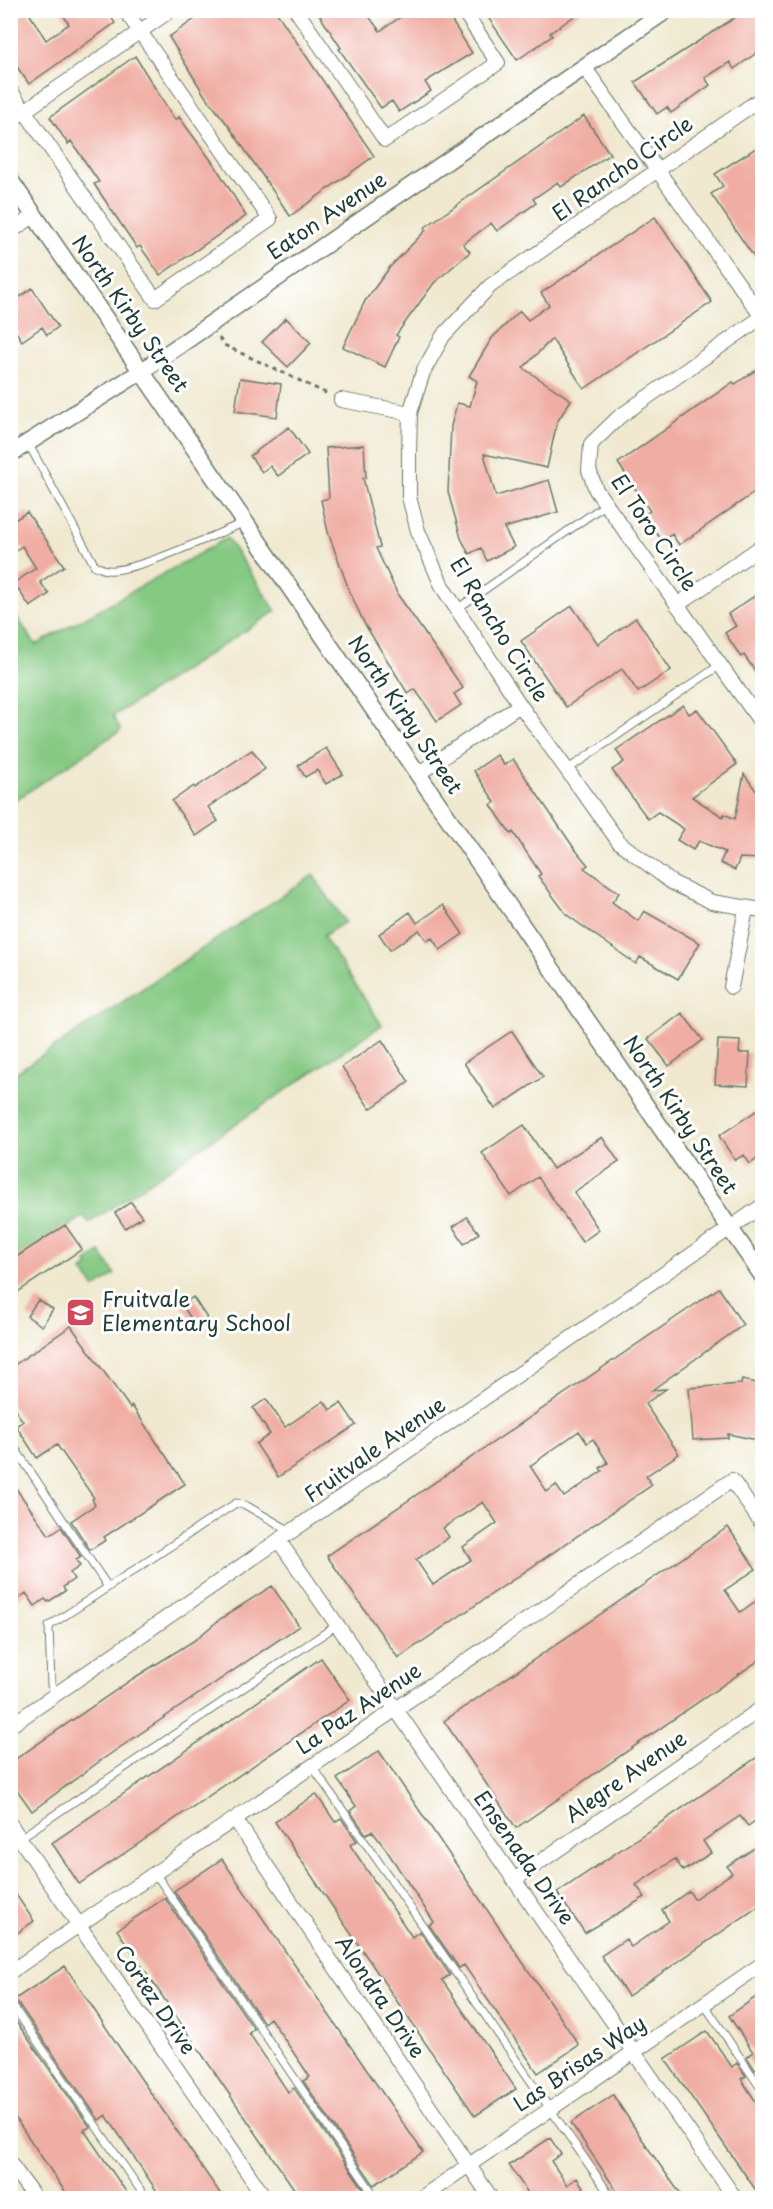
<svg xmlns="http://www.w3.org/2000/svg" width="773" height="2209" viewBox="0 0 773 2209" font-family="'Playpen Sans',sans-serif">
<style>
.green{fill:#85c983;stroke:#52835c;stroke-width:1.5}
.building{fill:#f0ada3;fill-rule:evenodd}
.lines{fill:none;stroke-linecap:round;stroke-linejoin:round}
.service-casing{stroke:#68796b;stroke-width:9}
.minor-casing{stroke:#68796b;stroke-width:16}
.tertiary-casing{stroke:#68796b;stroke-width:19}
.path{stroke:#68796b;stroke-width:3;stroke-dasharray:4.5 4.5;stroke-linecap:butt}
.service{stroke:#fff;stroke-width:7}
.minor{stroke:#fff;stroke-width:14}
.tertiary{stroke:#fff;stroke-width:16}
.labels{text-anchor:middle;stroke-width:6;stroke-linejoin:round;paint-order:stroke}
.street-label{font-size:21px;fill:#1f3d34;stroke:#fff}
.poi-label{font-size:21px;fill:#1f3d34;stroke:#fff;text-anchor:start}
</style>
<rect width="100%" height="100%" fill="#fff"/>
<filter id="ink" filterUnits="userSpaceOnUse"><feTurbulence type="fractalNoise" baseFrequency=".0167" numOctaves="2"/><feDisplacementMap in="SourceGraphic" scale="12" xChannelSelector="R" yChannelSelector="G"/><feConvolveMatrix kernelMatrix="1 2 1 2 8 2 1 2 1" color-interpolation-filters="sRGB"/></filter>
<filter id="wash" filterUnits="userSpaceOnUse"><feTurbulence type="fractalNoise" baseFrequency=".008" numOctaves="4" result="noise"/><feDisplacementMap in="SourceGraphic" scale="24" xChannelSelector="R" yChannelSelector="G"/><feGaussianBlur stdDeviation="1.35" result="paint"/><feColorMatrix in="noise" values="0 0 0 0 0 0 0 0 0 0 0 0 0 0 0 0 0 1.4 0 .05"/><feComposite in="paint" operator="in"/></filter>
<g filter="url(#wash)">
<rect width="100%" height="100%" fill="#f0e9d0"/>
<path class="green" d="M 227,538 L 276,611 L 113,716 L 121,730 L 11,803 L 11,609 L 36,645 Z
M 313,875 L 345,922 L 323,936 L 382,1025 L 89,1223 L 84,1216 L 11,1266 L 11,1076 Z
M 100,1252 L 115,1274 L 95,1288 L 82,1271 L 89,1266 L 86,1262 Z"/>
<g id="blocks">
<path class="building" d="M 19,10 L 27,10 L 46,40 L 69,24 L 60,10 L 106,10 L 115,23 L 29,84 L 10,57 L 10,16 Z
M 208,10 L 275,10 L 374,156 L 290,216 L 228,125 L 205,96 L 169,37 Z
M 316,10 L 364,10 L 380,31 L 411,10 L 445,10 L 472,53 L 425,82 L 431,91 L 399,112 L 392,101 L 381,108 L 339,49 L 341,48 Z
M 483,10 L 583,10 L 550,33 L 552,36 L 517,60 Z
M 732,10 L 762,10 L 762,49 L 734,69 L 730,62 L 705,78 L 710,85 L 671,113 L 667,107 L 657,114 L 635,82 L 736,17 Z
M 135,56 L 175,120 L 179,117 L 216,167 L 246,216 L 160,275 L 140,246 L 137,248 L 94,184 L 99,182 L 71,141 L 68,144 L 50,117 Z
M 584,116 L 610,154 L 561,187 L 558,182 L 533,199 L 536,203 L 497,231 L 491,223 L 463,244 L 470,252 L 434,283 L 396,335 L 399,337 L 385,367 L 343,347 L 365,301 L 390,267 L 426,230 L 424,228 Z
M 762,144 L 762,269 L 711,194 L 723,186 L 715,174 Z
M 655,217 L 712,302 L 584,389 L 552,339 L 523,368 L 571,400 L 557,422 L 547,468 L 484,454 L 496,496 L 549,480 L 558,512 L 504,528 L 514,547 L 487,561 L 481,548 L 469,554 L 461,538 L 448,492 L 451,426 L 457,403 L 470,406 L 477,381 L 469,376 L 492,338 L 520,311 L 528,320 L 549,305 L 541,293 Z
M 10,283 L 20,297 L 32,288 L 58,327 L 47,335 L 42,327 L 22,341 L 10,323 Z
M 286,318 L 311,343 L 288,367 L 262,342 Z
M 762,366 L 762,487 L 679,545 L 672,534 L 662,541 L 644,515 L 650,511 L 618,463 L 733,382 L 735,384 Z
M 240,378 L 281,384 L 277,417 L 235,411 Z
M 289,427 L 308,454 L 278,476 L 270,466 L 262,472 L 250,456 Z
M 364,445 L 366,478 L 363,478 L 380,547 L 376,548 L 398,595 L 463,688 L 454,694 L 461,705 L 437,721 L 415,689 L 408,694 L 364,623 L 349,590 L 328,532 L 321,500 L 329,498 L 326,448 Z
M 27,512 L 64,566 L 40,582 L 49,594 L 30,607 L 14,583 L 36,568 L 22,546 L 10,554 L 10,523 Z
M 762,591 L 762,681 L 744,655 L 741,657 L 725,633 L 736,626 L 728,614 Z
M 572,606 L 598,644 L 636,618 L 671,670 L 638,692 L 622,669 L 566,707 L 521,641 Z
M 683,705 L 689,714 L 697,709 L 737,764 L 692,797 L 723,817 L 724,814 L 735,819 L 744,774 L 762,799 L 762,859 L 740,858 L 735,870 L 720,863 L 725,852 L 699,841 L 693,850 L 677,840 L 684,829 L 658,812 L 648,819 L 612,770 L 624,762 L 616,750 Z
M 326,748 L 343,774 L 326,784 L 317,770 L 305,777 L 298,765 Z
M 252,750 L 265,769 L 208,807 L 218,821 L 196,836 L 172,801 L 194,786 L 195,788 Z
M 497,755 L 504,765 L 513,759 L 574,848 L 588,865 L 584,868 L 619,893 L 612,902 L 638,921 L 644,911 L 700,943 L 678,979 L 640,957 L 636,964 L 567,915 L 538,876 L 541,874 L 513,832 L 511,834 L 491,805 L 495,802 L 474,771 Z
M 443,905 L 463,934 L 440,950 L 432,938 L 427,941 L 419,930 L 390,950 L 379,934 L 410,912 L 417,923 Z
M 682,1013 L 703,1040 L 669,1066 L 648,1039 Z
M 512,1031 L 543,1077 L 495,1109 L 464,1063 Z
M 382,1040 L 409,1082 L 370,1109 L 342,1067 Z
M 718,1040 L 740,1041 L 739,1053 L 750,1053 L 748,1086 L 715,1084 Z
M 762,1107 L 762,1155 L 750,1164 L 744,1155 L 735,1160 L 719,1136 Z
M 524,1125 L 553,1169 L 602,1137 L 619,1162 L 574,1192 L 599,1230 L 582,1242 L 538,1177 L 511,1196 L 482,1153 Z
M 131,1202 L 142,1217 L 125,1228 L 115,1213 Z
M 467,1217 L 479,1233 L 464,1244 L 453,1227 Z
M 65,1225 L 82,1249 L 10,1297 L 10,1261 Z
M 719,1288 L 743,1325 L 652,1390 L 666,1389 L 645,1404 L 679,1454 L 646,1476 L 652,1485 L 398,1658 L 327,1556 ZM 579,1431 L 587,1443 L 593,1439 L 608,1463 L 600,1468 L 602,1471 L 564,1497 L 556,1485 L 547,1492 L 530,1466 ZM 483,1502 L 497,1523 L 463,1547 L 471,1560 L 433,1585 L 416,1560 L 449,1537 L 443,1528 Z
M 193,1297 L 207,1318 L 196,1326 L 182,1305 Z
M 38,1300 L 53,1309 L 42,1326 L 27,1316 Z
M 71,1326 L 130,1408 L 132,1406 L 185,1484 L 104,1537 L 106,1540 L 90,1550 L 71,1521 L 95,1505 L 92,1499 L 94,1498 L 57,1445 L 37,1458 L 16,1426 L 23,1421 L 10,1403 L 10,1368 Z
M 742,1380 L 762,1384 L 762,1441 L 728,1434 L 728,1438 L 693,1440 L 689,1388 L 741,1384 Z
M 266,1399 L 285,1427 L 324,1401 L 330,1410 L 341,1403 L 356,1425 L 278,1477 L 256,1444 L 270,1434 L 253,1408 Z
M 10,1480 L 49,1535 L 61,1527 L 81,1557 L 76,1560 L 80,1566 L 70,1573 L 74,1579 L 63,1587 L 65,1591 L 48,1602 L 45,1599 L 35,1606 L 26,1593 L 10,1605 Z
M 728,1527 L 756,1569 L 725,1590 L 740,1612 L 762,1597 L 762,1658 L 516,1828 L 444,1721 Z
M 272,1586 L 299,1626 L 100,1761 L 32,1811 L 10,1780 L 10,1763 L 134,1678 L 195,1640 L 220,1619 Z
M 321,1658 L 350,1700 L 79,1884 L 52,1843 Z
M 379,1751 L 579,2045 L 538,2073 L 464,1965 L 459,1968 L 429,1925 L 434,1922 L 385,1848 L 372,1831 L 366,1834 L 350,1811 L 356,1806 L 337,1779 Z
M 762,1754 L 762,1816 L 748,1826 L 740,1816 L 703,1841 L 711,1853 L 683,1871 L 675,1859 L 636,1885 L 645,1897 L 585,1933 L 557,1893 Z
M 316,1794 L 335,1822 L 341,1818 L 357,1841 L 350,1845 L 412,1937 L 420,1931 L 450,1975 L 442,1980 L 516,2089 L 475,2116 L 275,1822 Z
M 756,1847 L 762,1857 L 762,1904 L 628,1996 L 601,1956 L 626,1939 L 631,1947 L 669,1921 L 662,1910 L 689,1891 L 694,1899 L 732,1873 L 727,1866 Z
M 222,1859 L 423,2152 L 374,2185 L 303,2081 L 310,2077 L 270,2018 L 264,2023 L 174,1891 Z
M 10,1886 L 34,1921 L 10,1938 Z
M 165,1898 L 254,2029 L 249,2033 L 288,2092 L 294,2088 L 365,2191 L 354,2199 L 301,2199 L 117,1930 Z
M 65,1966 L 119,2047 L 224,2199 L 162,2199 L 106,2115 L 99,2120 L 15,1999 Z
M 762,1993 L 762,2066 L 755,2070 L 747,2057 L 753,2052 L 729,2016 Z
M 10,2013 L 90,2127 L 84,2130 L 131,2199 L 70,2199 L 10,2110 Z
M 707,2031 L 732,2067 L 737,2063 L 746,2076 L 741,2079 L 762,2111 L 762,2199 L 665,2059 Z
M 613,2095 L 650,2151 L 684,2199 L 622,2199 L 571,2123 Z
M 550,2138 L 561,2154 L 551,2161 L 567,2185 L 577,2178 L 591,2199 L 532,2199 L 509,2165 Z"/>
</g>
</g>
<g filter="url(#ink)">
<use href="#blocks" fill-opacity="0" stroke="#68796b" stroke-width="1.5"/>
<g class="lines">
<defs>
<path id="service" d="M 28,443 L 95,566 C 99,567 104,570 108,570 C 134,573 216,534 243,523
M 457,609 L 606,504
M 567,770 L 720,665
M 10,1441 L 108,1587
M 56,1694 L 51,1685 L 49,1626 L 236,1503 L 247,1506 L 292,1532
M 312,1766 L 612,2198
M 20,1838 L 337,1625
M 155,1873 L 376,2198
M 10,2002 L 146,2198
M 704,2004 L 762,2090"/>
<path id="minor" d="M 296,10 L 385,140 L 498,63 L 463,10
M 584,67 L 762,317
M 10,90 L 155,299 L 270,219 L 125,10
M 762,98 L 490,286 L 443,336 L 423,372 L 410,413 L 409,452 L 409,497 L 418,531 L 443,588 L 520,705 L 619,842 L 671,882 L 712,902 L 762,910
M 10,121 L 171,10
M 10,232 L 35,215
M 762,317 L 619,417 L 591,444 L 589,470 L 596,490 L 762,724
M 341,400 L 410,413
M 677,605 L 762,546
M 418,774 L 520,705
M 731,987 L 746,909
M 279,1541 L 735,2198
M 10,1726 L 762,1206
M 235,1819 L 491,2198
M 10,1824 L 265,2198
M 514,1880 L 762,1708
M 10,1972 L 732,1480 L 762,1524
M 10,2163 L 35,2198
M 421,2198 L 762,1964"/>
<path id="tertiary" d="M 10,180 L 762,1275
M 10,454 L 142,371 L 667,10"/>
</defs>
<use href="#service" class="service-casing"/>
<use href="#minor" class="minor-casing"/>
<use href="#tertiary" class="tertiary-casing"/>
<path class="path" d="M 219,338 L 224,345 L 330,395"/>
<use href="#service" class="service"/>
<use href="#minor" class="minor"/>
<use href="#tertiary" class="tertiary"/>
</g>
</g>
<defs>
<symbol id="school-square" viewBox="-11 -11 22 22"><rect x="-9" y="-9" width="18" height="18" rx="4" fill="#d1495b" stroke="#fff"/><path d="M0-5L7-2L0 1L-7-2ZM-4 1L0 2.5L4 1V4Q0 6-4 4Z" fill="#fff"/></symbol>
</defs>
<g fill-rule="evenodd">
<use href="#school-square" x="64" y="1296" width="33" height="33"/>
</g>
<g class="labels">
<g class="street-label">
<text transform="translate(623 169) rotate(-35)" y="7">El Rancho Circle</text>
<text transform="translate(327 216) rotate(-34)" y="7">Eaton Avenue</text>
<text transform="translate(130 314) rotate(55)" y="7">North Kirby Street</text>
<text transform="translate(654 533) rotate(56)" y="7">El Toro Circle</text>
<text transform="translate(499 630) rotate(58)" y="7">El Rancho Circle</text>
<text transform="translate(405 715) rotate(56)" y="7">North Kirby Street</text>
<text transform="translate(680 1115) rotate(56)" y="7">North Kirby Street</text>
<text transform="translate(375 1450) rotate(-35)" y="7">Fruitvale Avenue</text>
<text transform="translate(359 1709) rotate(-34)" y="7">La Paz Avenue</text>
<text transform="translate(626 1777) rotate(-35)" y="7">Alegre Avenue</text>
<text transform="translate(524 1858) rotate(55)" y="7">Ensenada Drive</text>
<text transform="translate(380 1997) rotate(56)" y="7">Alondra Drive</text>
<text transform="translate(155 2000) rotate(56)" y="7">Cortez Drive</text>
<text transform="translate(580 2064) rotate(-34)" y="7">Las Brisas Way</text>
</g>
<g class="poi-label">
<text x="102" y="1307">Fruitvale<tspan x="102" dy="24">Elementary School</tspan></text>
</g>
</g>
<rect width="773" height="2209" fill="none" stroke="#fff" stroke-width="36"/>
</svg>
